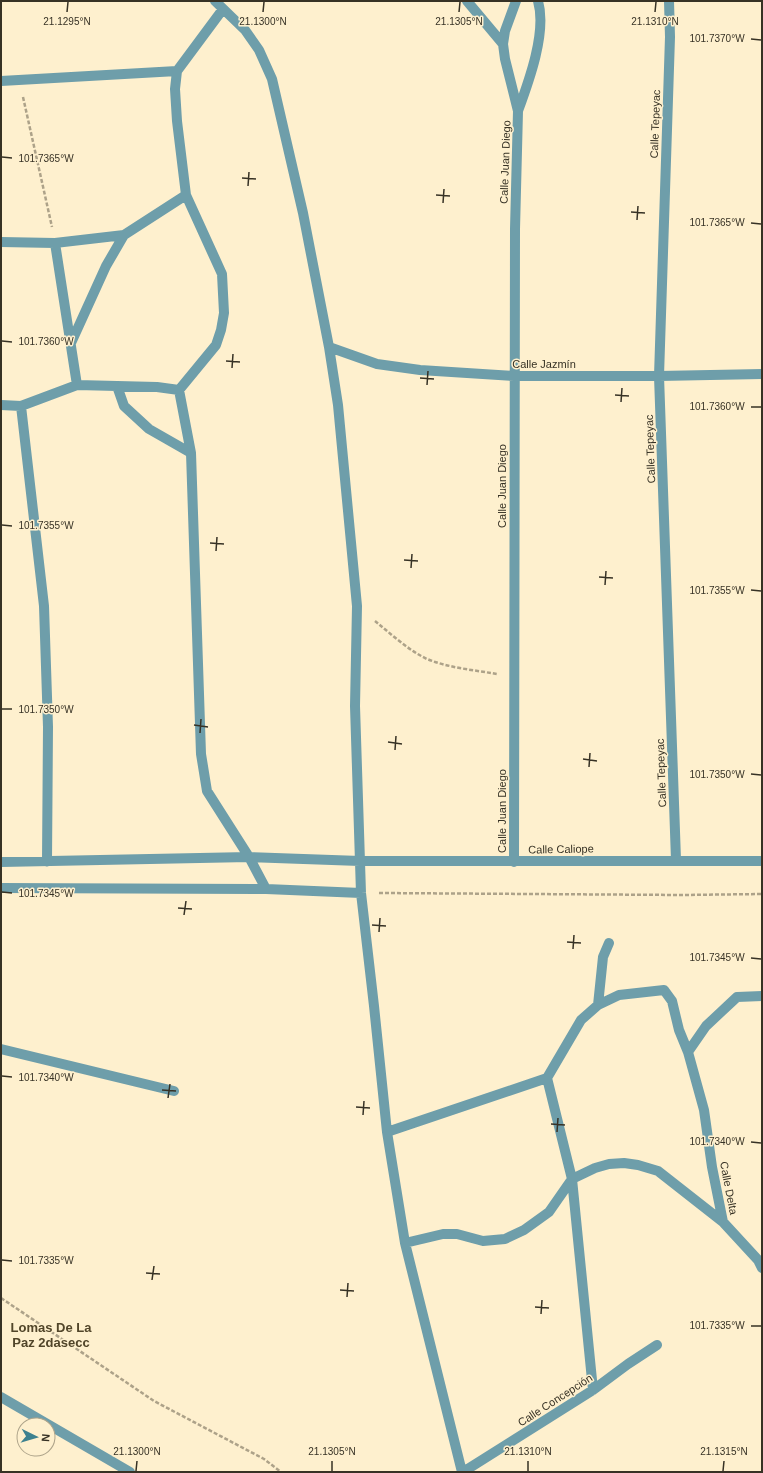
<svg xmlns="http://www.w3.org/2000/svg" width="763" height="1473" viewBox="0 0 763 1473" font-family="Arial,sans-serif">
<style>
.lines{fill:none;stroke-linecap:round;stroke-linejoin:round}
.path{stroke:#ada289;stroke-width:2.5;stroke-dasharray:4 2;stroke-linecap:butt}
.minor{stroke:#6e9eaa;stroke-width:10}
.ticks{fill:none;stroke:#373225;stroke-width:1.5}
.labels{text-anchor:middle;stroke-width:3;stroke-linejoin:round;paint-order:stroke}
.street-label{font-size:11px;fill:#373225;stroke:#fef0ce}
.quarter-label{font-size:13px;font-weight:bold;fill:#514529;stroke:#fef0ce}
.ticks-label{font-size:10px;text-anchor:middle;fill:#373225;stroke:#fef0ce;stroke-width:3;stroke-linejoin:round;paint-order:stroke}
</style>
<rect width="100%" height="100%" fill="#fef0ce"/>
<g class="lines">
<path class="path" d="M 23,97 L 52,227
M 375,621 C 391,634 408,650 427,659 C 449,668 474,670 497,674
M 379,893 L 681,895 L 762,894
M 1,1298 L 154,1401 L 264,1459 L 281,1472"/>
<path class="minor" d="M 215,1 L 245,30 L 259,50 L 272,79 L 303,213 L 329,347 L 338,405 L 357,606 L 355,706 L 361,893 L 374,1006 L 387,1132 L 405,1243 L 462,1472
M 467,1 L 503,44
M 669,1 L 670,37 L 659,376 L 676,860
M 223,9 L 177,71 L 175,89 L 177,121 L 186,195 L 222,274 L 224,313 L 221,330 L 216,345 L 179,390 L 191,453 L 201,754 L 207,791 L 249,857 L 266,889
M 1,81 L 177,71
M 518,111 C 529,81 547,32 538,1
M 1,242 L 55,243 L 124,235 L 186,195
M 55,243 L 77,385
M 71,343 L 106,266 L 124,235
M 329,347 L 377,364 L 420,370 L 514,376 L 659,376 L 762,374
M 117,386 L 124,406 L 149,429 L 191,453
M 1,405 L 21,406 L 77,385 L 157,387 L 179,390
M 21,406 L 44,606 L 48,727 L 47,862
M 1,862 L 249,857 L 360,861 L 762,861
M 514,862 L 515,229 L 518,111 L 505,59 L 503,44 L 505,31 L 516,1
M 1,888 L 266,889 L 361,893
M 598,1005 L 603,957 L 609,943
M 1,1049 L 174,1091
M 688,1052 L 706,1026 L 737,997 L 762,996
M 547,1078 L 572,1179 L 593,1390
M 387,1132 L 547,1078 L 581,1020 L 598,1005 L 619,995 L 664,990 L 672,1001 L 679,1030 L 688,1052 L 704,1110 L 712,1167 L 723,1222 L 758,1260 L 762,1268
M 405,1243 L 443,1234 L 457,1234 L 483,1241 L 505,1239 L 524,1230 L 549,1212 L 572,1179 L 595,1168 L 609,1164 L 624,1163 L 638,1165 L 658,1171 L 723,1222
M 1,1397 L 130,1472
M 463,1472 L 593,1390 L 628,1364 L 657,1345"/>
</g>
<path class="ticks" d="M 67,12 L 68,2M 263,12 L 264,2M 459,12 L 460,2M 655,12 L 656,2M 751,39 L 761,40M 2,157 L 12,158M 242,178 L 256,179M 248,186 L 249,172M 436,195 L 450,196M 443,203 L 444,189M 631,212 L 645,213M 637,220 L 638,206M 751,223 L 761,224M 2,341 L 12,342M 226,361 L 240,362M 232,368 L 233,354M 420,378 L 434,379M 427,385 L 428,371M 615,395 L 629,396M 621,402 L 622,388M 751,407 L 761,407M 2,525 L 12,526M 210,543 L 224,544M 216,551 L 217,537M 404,560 L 418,561M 411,568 L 412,554M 599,577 L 613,578M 605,585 L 606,571M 751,590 L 761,591M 2,709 L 12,709M 194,725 L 208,727M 200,733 L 201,719M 388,742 L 402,744M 395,750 L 396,736M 583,759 L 597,761M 589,767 L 590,753M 751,774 L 761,775M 2,892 L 12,893M 178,908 L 192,909M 184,915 L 186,901M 372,925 L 386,926M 379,932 L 380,918M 567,942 L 581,943M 573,949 L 574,935M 751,958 L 761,959M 2,1076 L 12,1077M 162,1090 L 176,1091M 168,1098 L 170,1084M 356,1107 L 370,1108M 363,1115 L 364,1101M 551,1124 L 565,1125M 557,1132 L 558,1118M 751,1142 L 761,1143M 2,1260 L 12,1261M 146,1273 L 160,1274M 152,1280 L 154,1266M 340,1290 L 354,1291M 347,1297 L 348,1283M 535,1307 L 549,1308M 541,1314 L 542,1300M 751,1326 L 761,1326M 136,1471 L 137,1461M 332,1471 L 332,1461M 528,1471 L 528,1461M 723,1471 L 724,1461"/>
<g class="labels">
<g class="street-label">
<text transform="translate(655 124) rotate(-88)" y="4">Calle Tepeyac</text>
<text transform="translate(505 162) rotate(-88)" y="4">Calle Juan Diego</text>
<text x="544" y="368">Calle Jazmín</text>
<text transform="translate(650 449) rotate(-92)" y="4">Calle Tepeyac</text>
<text transform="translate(502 486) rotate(-90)" y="4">Calle Juan Diego</text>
<text transform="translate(661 773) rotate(-92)" y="4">Calle Tepeyac</text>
<text transform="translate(502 811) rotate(-90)" y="4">Calle Juan Diego</text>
<text transform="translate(561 849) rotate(-1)" y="4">Calle Caliope</text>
<text transform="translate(729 1188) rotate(79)" y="4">Calle Delta</text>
<text transform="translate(555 1400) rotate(-33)" y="4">Calle Concepción</text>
</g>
<g class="quarter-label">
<text x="51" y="1332">Lomas De La<tspan x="51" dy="15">Paz 2dasecc</tspan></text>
</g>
</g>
<g class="ticks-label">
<text x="67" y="25">21.1295°N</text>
<text x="263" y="25">21.1300°N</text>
<text x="459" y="25">21.1305°N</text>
<text x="655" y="25">21.1310°N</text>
<text x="717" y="42">101.7370°W</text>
<text x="46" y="162">101.7365°W</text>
<text x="717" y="226">101.7365°W</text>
<text x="46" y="345">101.7360°W</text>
<text x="717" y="410">101.7360°W</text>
<text x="46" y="529">101.7355°W</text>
<text x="717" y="594">101.7355°W</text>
<text x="46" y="713">101.7350°W</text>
<text x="717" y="778">101.7350°W</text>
<text x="46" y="897">101.7345°W</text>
<text x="717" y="961">101.7345°W</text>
<text x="46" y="1081">101.7340°W</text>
<text x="717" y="1145">101.7340°W</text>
<text x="46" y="1264">101.7335°W</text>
<text x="717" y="1329">101.7335°W</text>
<text x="137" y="1455">21.1300°N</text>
<text x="332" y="1455">21.1305°N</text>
<text x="528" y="1455">21.1310°N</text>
<text x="724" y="1455">21.1315°N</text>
</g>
<rect width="763" height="1473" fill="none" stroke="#373225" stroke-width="4"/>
<g transform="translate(36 1437) rotate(95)"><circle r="19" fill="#fef0ce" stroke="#aea48a"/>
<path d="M0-3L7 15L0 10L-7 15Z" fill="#3d818f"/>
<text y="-6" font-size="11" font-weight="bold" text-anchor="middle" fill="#373225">N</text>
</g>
</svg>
